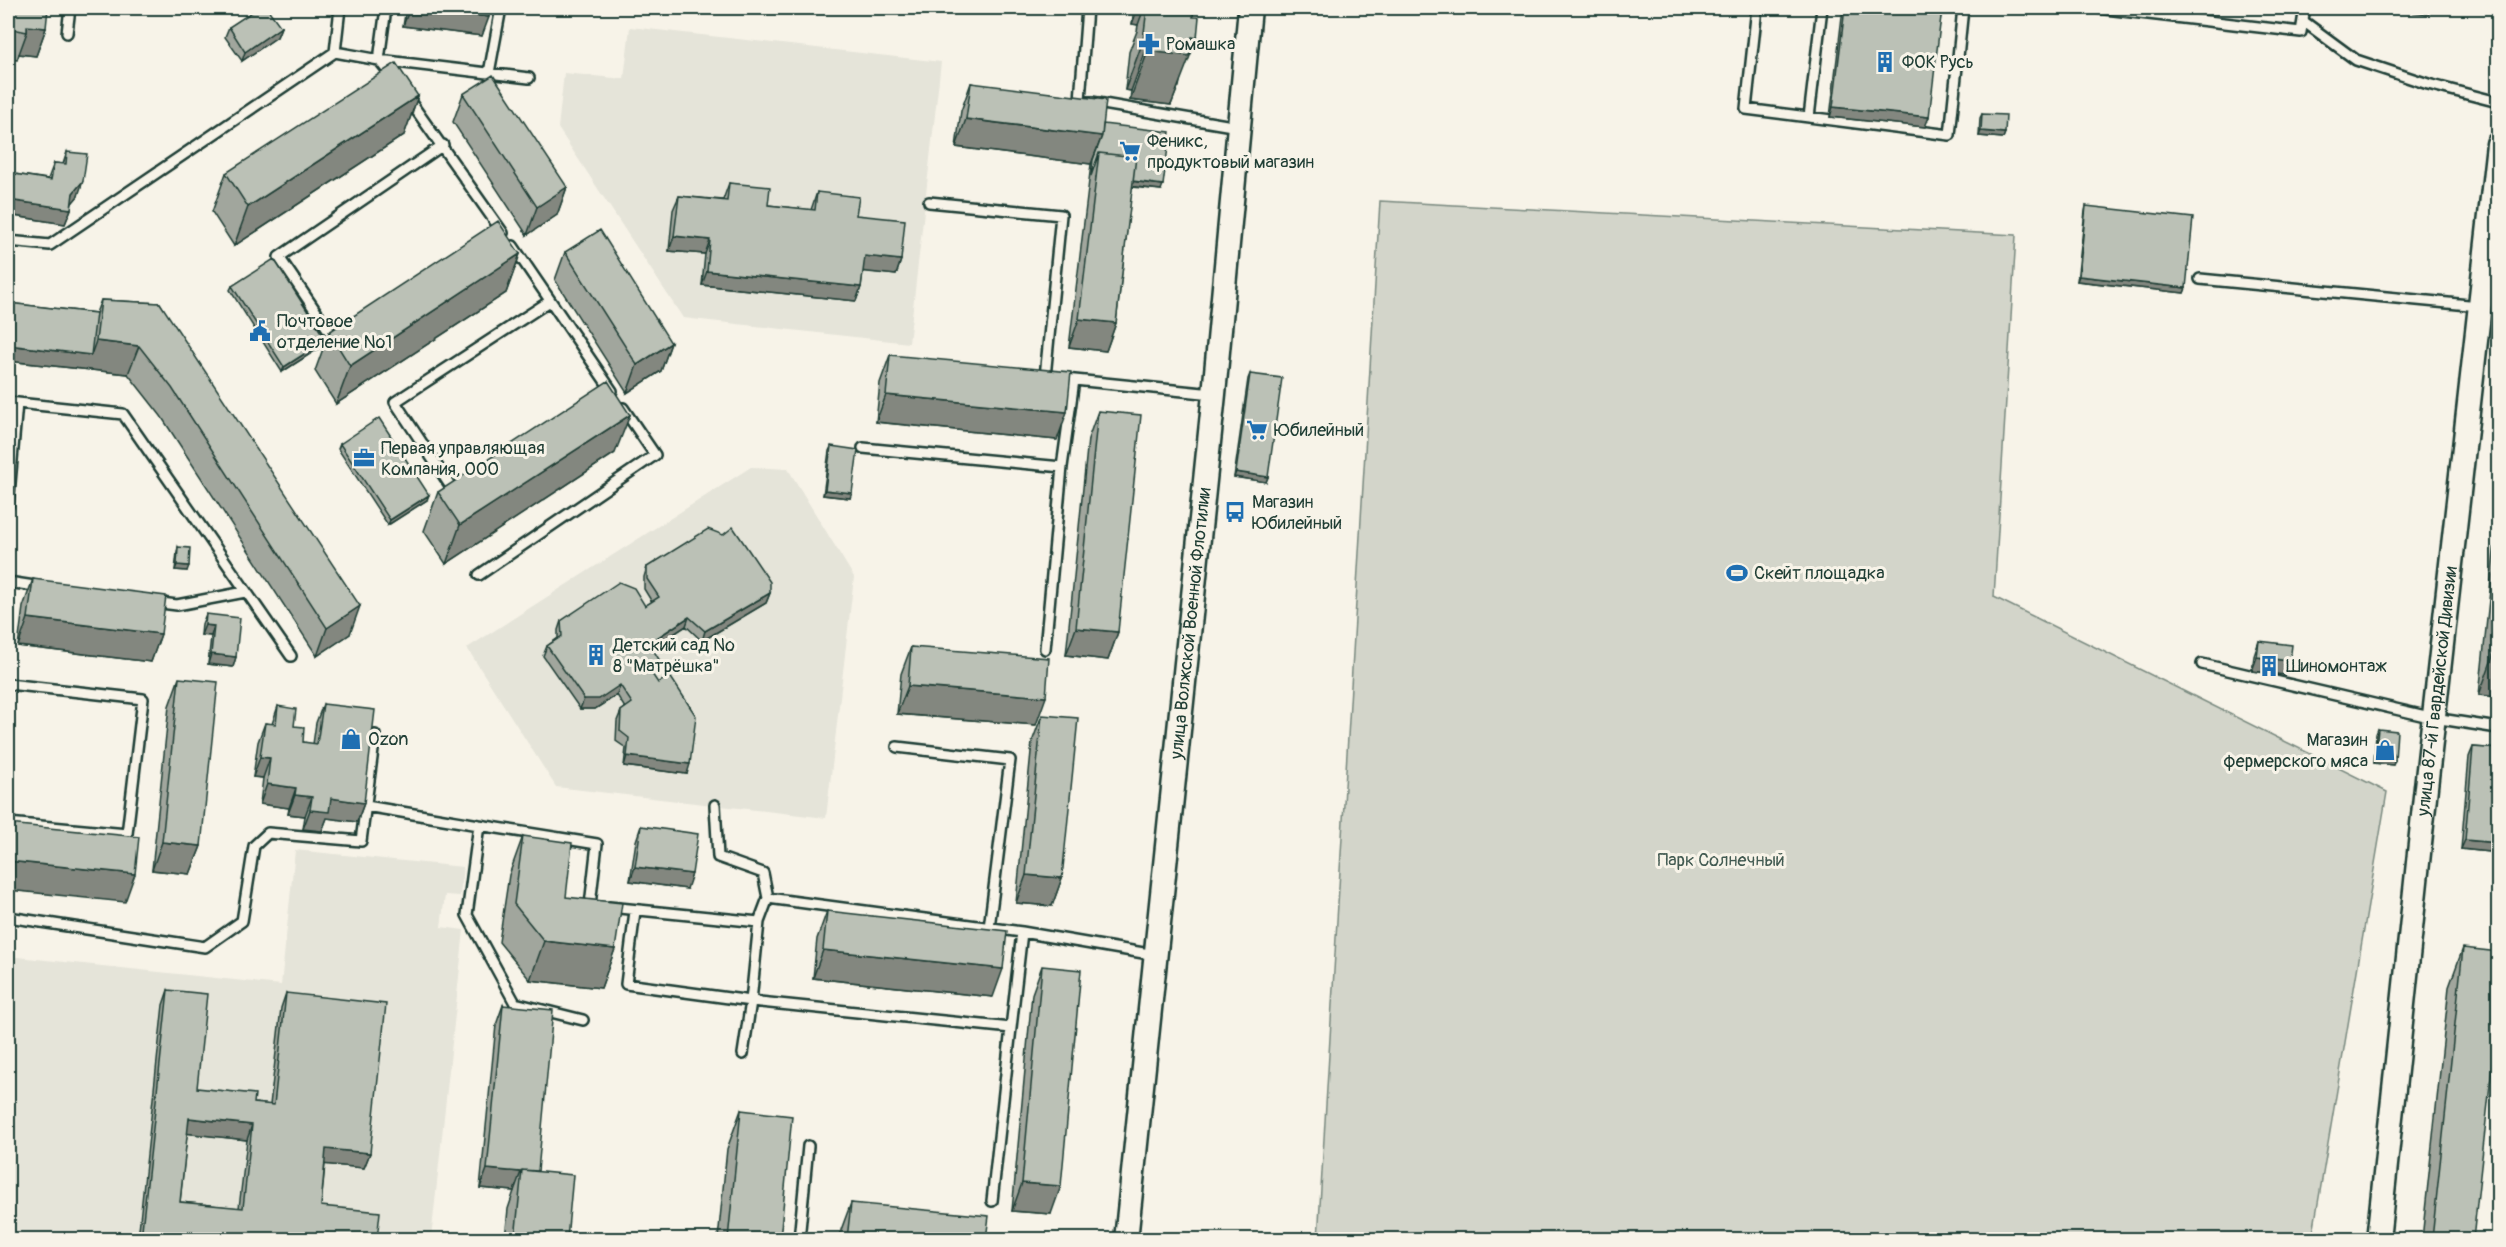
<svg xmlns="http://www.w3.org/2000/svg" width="2506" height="1247" viewBox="0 0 2506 1247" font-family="Pangolin,sans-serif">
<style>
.built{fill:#e5e4d9}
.green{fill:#d3d5ca;stroke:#79897f;stroke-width:1.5}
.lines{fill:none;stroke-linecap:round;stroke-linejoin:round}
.service-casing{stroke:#1f3d34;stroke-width:14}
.tertiary-casing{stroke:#1f3d34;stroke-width:27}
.service{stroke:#f7f3e8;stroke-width:9}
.tertiary{stroke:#f7f3e8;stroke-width:22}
.wall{fill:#a1a69d;stroke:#1f3d34;stroke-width:1.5;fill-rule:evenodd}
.shaded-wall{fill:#83877f;stroke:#1f3d34;stroke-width:1.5}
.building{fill:#bbc1b6;stroke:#1f3d34;stroke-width:1.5;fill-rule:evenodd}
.labels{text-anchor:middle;stroke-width:6;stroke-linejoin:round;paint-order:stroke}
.poi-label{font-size:18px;fill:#1f3d34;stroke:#f7f3e8;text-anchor:start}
.street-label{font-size:18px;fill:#1f3d34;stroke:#f7f3e8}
.park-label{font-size:18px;fill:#435b52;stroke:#f7f3e8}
</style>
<rect width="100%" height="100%" fill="#f7f3e8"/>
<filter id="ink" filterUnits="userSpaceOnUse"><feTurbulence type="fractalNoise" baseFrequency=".0167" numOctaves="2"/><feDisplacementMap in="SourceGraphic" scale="12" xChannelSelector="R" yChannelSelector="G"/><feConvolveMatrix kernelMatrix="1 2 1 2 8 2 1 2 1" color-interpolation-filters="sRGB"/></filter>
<g filter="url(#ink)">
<path class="built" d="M 630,27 L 941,62 L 909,343 L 683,318 L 558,128 L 564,73 L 624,79 Z
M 751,467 L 788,469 L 854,577 L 826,818 L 556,787 L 467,648 Z
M 295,850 L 463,867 L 460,896 L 445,895 L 441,927 L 464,930 L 431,1239 L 8,1240 L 8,956 L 281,985 Z"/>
<path class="green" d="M 1380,201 L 2016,235 L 1994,597 L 2387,792 L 2312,1239 L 1318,1239 Z"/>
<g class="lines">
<defs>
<path id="service" d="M 340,8 L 335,52 L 379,60 L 394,79
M 386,8 L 379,60 L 529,78
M 1087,8 L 1080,100 L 1238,127
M 1757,8 L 1746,109 L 1950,135 L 1963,8
M 2097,8 L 2301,32 L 2305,8
M 2303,21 L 2356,60 L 2428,84 L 2498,102
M 67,33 L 70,8
M 489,73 L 501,8
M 407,97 L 503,233
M 1809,117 L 1822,8
M 929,202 L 1061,215 L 1045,377 L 1213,394
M 8,241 L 50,245 L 335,52
M 513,246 L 612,391
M 2200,279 L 2479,306
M 336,341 L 279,257 L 443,145
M 8,402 L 123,414 L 291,656
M 863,448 L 1062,467
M 455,493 L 395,402 L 550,301
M 8,506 L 17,403
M 479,575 L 655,455 L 623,408
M 8,582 L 41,587
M 153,602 L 177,605 L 245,592
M 1045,649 L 1062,467 L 1074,380
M 2202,664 L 2434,718 L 2498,728
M 8,684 L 143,699 L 127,834 L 8,823
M 897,747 L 1010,760 L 989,928
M 715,805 L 718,857 L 763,873 L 768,898
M 366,806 L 479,825
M 609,907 L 759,922
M 635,911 L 626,984 L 751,1001 L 743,1054
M 8,917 L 205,947 L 242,921 L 254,846 L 268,833 L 361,841 L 375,735
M 583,1020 L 515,1003 L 467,915 L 479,825 L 597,844 L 590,905 L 595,906
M 1011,1028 L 1022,932
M 992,1201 L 1011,1028 L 751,1001 L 759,922 L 768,898 L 1022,932 L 1155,955
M 799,1240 L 808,1146"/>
<g id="tertiary">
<path id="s1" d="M 1126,1240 L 1214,394 L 1250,8"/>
<path id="s2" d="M 2378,1240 L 2426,787 L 2498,144"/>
</g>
</defs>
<use href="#service" class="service-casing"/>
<use href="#tertiary" class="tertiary-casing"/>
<use href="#service" class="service"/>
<use href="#tertiary" class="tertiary"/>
</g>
<path class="wall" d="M 8,8 L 46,28 L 36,56 L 19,54 L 17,60 L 8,58 Z
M 406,8 L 490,8 L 482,36 L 403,26 Z
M 1134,8 L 1194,8 L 1179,87 L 1178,87 L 1171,105 L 1130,100 L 1131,91 L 1125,90 L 1129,52 L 1137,31 L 1138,25 L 1132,24 Z
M 1843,8 L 1942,8 L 1925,127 L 1830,117 Z
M 229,27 L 281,27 L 277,37 L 242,61 L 225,37 Z
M 971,83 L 1103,124 L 1161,190 L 1132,187 L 1116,323 L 1106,351 L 1069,347 L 1091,164 L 956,147 L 961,111 Z
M 463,94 L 567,187 L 557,215 L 527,235 L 453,122 Z
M 418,96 L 404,135 L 234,246 L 212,212 L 226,173 Z
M 1982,114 L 2005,133 L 2003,138 L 1979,136 L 1980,118 Z
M 67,152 L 78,196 L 72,203 L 71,209 L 65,224 L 8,215 L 8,173 L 48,179 L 54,163 L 63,164 Z
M 729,183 L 768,205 L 811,210 L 817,192 L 856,215 L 901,260 L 896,275 L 863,271 L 861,287 L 856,301 L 702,285 L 705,254 L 669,251 L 673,210 L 679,196 L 723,200 Z
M 2086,206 L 2186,288 L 2184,293 L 2077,281 L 2085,211 Z
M 565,252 L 671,343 L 661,371 L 627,393 L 555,280 Z
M 520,254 L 506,293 L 336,404 L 315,371 L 329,332 Z
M 232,286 L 326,340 L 324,345 L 282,372 L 230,290 Z
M 101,300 L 160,303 L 350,634 L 317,656 L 161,416 L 128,374 L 8,361 L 8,303 L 96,313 Z
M 890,355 L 1057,440 L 876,422 L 880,383 Z
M 1250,374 L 1268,477 L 1266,482 L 1234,477 L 1248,379 Z
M 1098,411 L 1118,632 L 1108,660 L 1066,655 L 1088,439 Z
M 340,444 L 427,500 L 388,525 L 338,449 Z
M 831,447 L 850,498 L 823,495 L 829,451 Z
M 615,453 L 446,564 L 424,531 L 438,492 Z
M 2499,504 L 2499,697 L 2479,695 Z
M 178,547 L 187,571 L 175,570 L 177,552 Z
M 647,567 L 770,593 L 766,603 L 702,641 L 686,626 L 652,648 L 657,671 L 652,674 L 687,774 L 624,766 L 626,748 L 616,741 L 617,721 L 621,711 L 625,708 L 617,695 L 595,709 L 580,709 L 543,656 L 547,646 L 558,638 L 558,630 L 561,621 L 645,606 L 652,602 L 644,589 L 644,577 Z
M 33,579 L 161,634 L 151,662 L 18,646 L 23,607 Z
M 206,614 L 236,657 L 233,667 L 208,664 L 211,636 L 201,635 L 202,624 Z
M 2259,641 L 2290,661 L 2285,675 L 2252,671 L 2254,656 Z
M 911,647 L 1036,725 L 897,714 L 901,674 Z
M 179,678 L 201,846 L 190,874 L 152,870 L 169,706 Z
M 323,704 L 364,803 L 357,822 L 327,818 L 322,831 L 303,829 L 305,816 L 288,814 L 289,808 L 260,804 L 263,778 L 253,777 L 258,742 L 265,723 L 272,724 L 278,706 L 294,726 L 303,742 L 313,744 L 316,723 Z
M 1042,715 L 1062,878 L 1052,906 L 1016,903 L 1032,742 Z
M 2378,729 L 2395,760 L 2393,765 L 2374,763 L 2376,734 Z
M 2473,747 L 2499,749 L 2499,853 L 2461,849 L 2469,757 Z
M 641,826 L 687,889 L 630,881 L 636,841 Z
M 523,836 L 566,897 L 615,949 L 601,988 L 530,980 L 499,942 L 509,875 Z
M 827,911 L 993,997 L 813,978 L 817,939 Z
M 2463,948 L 2473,1239 L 2422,1239 L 2449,987 Z
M 1042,966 L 1051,1214 L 1012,1211 L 1032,994 Z
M 168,990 L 197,1088 L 254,1103 L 270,1105 L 281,1008 L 286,993 L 370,1153 L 364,1168 L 325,1164 L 321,1206 L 377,1239 L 138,1239 L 163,1005 ZM 187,1133 L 247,1140 L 239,1208 L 180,1202 Z
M 503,1005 L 538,1171 L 567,1239 L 505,1239 L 508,1209 L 514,1191 L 480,1188 L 496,1025 Z
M 741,1110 L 780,1239 L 718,1239 L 727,1149 Z
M 851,1203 L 986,1239 L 840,1239 L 841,1230 Z"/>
<path class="shaded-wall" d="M 410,8 L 419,8 L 489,17 L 482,36 L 403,26 Z
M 1138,8 L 1144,8 L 1138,25 L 1132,24 Z
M 2369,8 L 2432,8 L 2429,14 Z
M 27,26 L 46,28 L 36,56 L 19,54 L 27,32 Z
M 281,27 L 277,37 L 242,61 L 245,52 Z
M 1192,37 L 1197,38 L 1171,105 L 1130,100 L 1148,51 Z
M 1143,41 L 1149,42 L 1131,91 L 1125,90 Z
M 418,96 L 404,135 L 234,246 L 248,207 Z
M 1833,107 L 1929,117 L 1925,127 L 1830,117 Z
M 966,119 L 1102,136 L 1091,164 L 956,147 Z
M 1981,131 L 2005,133 L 2003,138 L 1979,136 Z
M 1096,177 L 1163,185 L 1161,190 L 1096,182 Z
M 83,181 L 78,196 L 68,208 L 73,193 Z
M 567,187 L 557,215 L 527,235 L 537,207 Z
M 8,200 L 71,209 L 65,224 L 8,215 Z
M 674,236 L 710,240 L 705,254 L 669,251 Z
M 520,254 L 506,293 L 336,404 L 350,366 Z
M 865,256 L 901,260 L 896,275 L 859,271 Z
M 707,271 L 861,287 L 856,301 L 702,285 Z
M 2079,276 L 2186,288 L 2184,293 L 2077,281 Z
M 1079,319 L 1116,323 L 1106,351 L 1069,347 Z
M 326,340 L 324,345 L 282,372 L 284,367 Z
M 96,341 L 139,346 L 128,374 L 8,361 L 8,345 L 91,355 Z
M 671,343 L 661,371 L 627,393 L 637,365 Z
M 886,395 L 1067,412 L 1057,440 L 876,422 Z
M 630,415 L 615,453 L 446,564 L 460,525 Z
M 1236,472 L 1268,477 L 1266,482 L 1234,477 Z
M 825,490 L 852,493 L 850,498 L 823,495 Z
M 429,495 L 427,500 L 388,525 L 390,520 Z
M 177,565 L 189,566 L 187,571 L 175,570 Z
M 770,593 L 766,603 L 702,641 L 705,631 Z
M 360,606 L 350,634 L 317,656 L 327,628 Z
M 689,617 L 686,626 L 645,653 L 649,643 Z
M 28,618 L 161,634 L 151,662 L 18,646 Z
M 205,625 L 214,626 L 211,636 L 201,635 Z
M 1076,628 L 1118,632 L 1108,660 L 1066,655 Z
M 211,654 L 236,657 L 233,667 L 208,664 Z
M 2493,656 L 2499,657 L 2499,697 L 2479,695 Z
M 2257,657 L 2290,661 L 2285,675 L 2252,671 Z
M 660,661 L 657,671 L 645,678 L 648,668 Z
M 620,685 L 617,695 L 595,709 L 580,709 L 584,699 Z
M 908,686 L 1046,697 L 1036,725 L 897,714 Z
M 627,756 L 690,764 L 687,774 L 624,766 Z
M 260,757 L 270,758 L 263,778 L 253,777 Z
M 2375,758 L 2395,760 L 2393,765 L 2374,763 Z
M 267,784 L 296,788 L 289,808 L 260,804 Z
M 295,795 L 312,797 L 305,816 L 288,814 Z
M 331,798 L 364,803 L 357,822 L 327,818 L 322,831 L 303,829 L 310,810 Z
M 2465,840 L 2499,843 L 2499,853 L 2461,849 Z
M 162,842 L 201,846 L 190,874 L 152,870 Z
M 8,861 L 135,874 L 125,902 L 8,890 Z
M 635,867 L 692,874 L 687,889 L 630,881 Z
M 1026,875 L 1062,878 L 1052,906 L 1016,903 Z
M 544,941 L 615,949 L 601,988 L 530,980 Z
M 823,950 L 1003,969 L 993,997 L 813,978 Z
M 189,1118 L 252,1125 L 247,1140 L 183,1133 Z
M 326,1149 L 370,1153 L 364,1168 L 321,1164 Z
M 487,1169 L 521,1172 L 514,1191 L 480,1188 Z
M 1022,1183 L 1061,1186 L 1051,1214 L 1012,1211 Z
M 240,1235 L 260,1237 L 259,1239 L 238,1239 Z
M 180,1236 L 212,1239 L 179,1239 Z"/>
<path class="building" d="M 8,8 L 48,8 L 46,28 L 27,26 L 27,32 L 8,28 Z
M 258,8 L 267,8 L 281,27 L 245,52 L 229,27 Z
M 419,8 L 490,8 L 489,17 Z
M 1147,8 L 1194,8 L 1193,17 L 1199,17 L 1197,38 L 1192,37 L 1189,56 L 1148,51 L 1149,42 L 1143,41 Z
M 1845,8 L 1942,8 L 1929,117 L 1833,107 Z
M 396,63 L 418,96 L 248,207 L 226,173 Z
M 493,75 L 567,187 L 537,207 L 463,94 Z
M 971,83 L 1106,100 L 1102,136 L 966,119 Z
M 8,108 L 14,109 L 8,159 Z
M 1982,114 L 2006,115 L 2005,133 L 1981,131 Z
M 1103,124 L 1170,132 L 1163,185 L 1133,181 L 1136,157 L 1099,153 L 1091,176 L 1093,160 L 1102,136 Z
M 67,152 L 87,154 L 83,181 L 73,193 L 71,209 L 8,200 L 8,173 L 51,180 L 54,163 L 66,164 Z
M 1099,153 L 1136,157 L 1116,323 L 1079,319 Z
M 729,183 L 770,187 L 768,205 L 815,210 L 817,192 L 859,197 L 856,215 L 905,220 L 901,260 L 865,256 L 861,287 L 707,271 L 710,240 L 674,236 L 679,196 L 727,201 Z
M 2086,206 L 2193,218 L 2186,288 L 2079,276 Z
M 498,221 L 520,254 L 350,366 L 329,332 Z
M 600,230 L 671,343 L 637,365 L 565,252 Z
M 274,259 L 326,340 L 284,367 L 232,286 Z
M 101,300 L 160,303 L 360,606 L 327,628 L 172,388 L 139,346 L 96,341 Z
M 8,303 L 96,313 L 91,355 L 8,345 Z
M 890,355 L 1071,372 L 1067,412 L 886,395 Z
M 1250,374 L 1282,378 L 1268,477 L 1236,472 Z
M 608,381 L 630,415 L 460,525 L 438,492 Z
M 1098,411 L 1141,415 L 1118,632 L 1076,628 Z
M 379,418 L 429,495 L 390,520 L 340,444 Z
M 831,446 L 858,450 L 852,493 L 825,490 Z
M 733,527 L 770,582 L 770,593 L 705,631 L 689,617 L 649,643 L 660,661 L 648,668 L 658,683 L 670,676 L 696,716 L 690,764 L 627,756 L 629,738 L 620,731 L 621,711 L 632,703 L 620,685 L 599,699 L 584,699 L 547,646 L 562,636 L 561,621 L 619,582 L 634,588 L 645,606 L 659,597 L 647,579 L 647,567 L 708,529 L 723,535 Z
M 178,547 L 190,548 L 189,566 L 177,565 Z
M 33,579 L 166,596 L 161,634 L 28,618 Z
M 2499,605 L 2499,657 L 2493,656 Z
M 206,614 L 240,618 L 236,657 L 211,654 L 214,626 L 205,625 Z
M 2259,641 L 2292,645 L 2290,661 L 2257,657 Z
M 911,647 L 1049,658 L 1046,697 L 908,686 Z
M 179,678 L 218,682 L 201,846 L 162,842 Z
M 323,704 L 375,710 L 364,803 L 331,798 L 329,812 L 310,810 L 312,797 L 295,795 L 296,788 L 267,784 L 270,758 L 260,757 L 265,723 L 276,724 L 278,706 L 296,709 L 294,726 L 304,727 L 303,742 L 317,744 Z
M 1042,715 L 1078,718 L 1062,878 L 1026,875 Z
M 2378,729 L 2397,731 L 2395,760 L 2375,758 Z
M 2473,747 L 2499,749 L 2499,843 L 2465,840 Z
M 8,824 L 139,837 L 135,874 L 8,861 Z
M 641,826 L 698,834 L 692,874 L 635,867 Z
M 523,836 L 572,843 L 566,897 L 622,903 L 615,949 L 544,941 L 514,904 Z
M 827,911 L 1007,931 L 1003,969 L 823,950 Z
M 2463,948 L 2499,952 L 2499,1003 L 2473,1239 L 2432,1239 Z
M 1042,966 L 1081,970 L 1061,1186 L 1022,1183 Z
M 168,990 L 207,994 L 197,1088 L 255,1094 L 254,1103 L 274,1105 L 286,993 L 386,1004 L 370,1153 L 326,1149 L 321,1206 L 380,1212 L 377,1239 L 259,1239 L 260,1237 L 240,1235 L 239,1239 L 212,1239 L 180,1236 L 180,1239 L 141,1239 ZM 189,1118 L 252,1125 L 243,1208 L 180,1202 Z
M 503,1005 L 553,1010 L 538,1171 L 522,1170 L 521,1172 L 487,1169 Z
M 741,1110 L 792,1116 L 780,1239 L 728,1239 Z
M 522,1170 L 573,1175 L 567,1239 L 515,1239 Z
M 851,1203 L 989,1216 L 986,1239 L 847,1239 Z"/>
</g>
<defs>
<symbol id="pharmacy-bare" viewBox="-9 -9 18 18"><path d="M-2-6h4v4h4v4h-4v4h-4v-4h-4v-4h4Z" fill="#1f6fb2" stroke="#f7f3e8" stroke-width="2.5" paint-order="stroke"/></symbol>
<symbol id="building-bare" viewBox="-9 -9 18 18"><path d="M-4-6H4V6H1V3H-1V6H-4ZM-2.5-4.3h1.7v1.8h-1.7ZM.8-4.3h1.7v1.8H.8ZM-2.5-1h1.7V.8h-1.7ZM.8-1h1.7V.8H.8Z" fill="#1f6fb2" stroke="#f7f3e8" stroke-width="2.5" paint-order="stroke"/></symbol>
<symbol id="supermarket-bare" viewBox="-9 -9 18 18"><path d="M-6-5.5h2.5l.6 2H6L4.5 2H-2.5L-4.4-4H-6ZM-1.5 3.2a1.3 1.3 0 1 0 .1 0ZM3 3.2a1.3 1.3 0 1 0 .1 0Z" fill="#1f6fb2" stroke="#f7f3e8" stroke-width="2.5" paint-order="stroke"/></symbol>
<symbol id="civic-bare" viewBox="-9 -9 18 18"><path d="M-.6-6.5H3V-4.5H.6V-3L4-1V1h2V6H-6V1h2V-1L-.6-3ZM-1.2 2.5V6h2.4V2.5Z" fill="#1f6fb2" stroke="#f7f3e8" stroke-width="2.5" paint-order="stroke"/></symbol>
<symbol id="office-bare" viewBox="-9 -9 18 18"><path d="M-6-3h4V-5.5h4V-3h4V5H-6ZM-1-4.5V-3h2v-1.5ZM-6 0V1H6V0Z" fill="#1f6fb2" stroke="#f7f3e8" stroke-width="2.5" paint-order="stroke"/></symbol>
<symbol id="bus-bare" viewBox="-9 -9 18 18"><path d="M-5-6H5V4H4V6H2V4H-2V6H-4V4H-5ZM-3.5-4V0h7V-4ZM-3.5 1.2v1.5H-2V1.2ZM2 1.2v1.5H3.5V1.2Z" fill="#1f6fb2" stroke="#f7f3e8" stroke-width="2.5" paint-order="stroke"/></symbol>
<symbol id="stadium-bare" viewBox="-9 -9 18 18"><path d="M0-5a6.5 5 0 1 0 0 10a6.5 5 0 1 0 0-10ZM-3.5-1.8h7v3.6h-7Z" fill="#1f6fb2" stroke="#f7f3e8" stroke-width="2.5" paint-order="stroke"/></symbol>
<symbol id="shop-bare" viewBox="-9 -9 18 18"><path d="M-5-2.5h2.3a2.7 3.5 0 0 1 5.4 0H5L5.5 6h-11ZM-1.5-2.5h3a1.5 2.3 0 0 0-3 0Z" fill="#1f6fb2" stroke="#f7f3e8" stroke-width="2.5" paint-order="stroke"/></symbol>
</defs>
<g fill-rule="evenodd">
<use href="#pharmacy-bare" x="1134" y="29" width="30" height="30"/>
<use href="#building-bare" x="1870" y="47" width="30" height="30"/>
<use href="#supermarket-bare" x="1115" y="136" width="30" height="30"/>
<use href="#civic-bare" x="245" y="316" width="30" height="30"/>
<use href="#supermarket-bare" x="1242" y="415" width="30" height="30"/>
<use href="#office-bare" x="349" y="443" width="30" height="30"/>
<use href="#bus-bare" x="1220" y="497" width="30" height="30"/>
<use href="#stadium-bare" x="1722" y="558" width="30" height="30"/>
<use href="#building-bare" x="581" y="640" width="30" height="30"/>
<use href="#building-bare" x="2254" y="651" width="30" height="30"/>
<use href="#shop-bare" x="336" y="724" width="30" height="30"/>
<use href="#shop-bare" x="2370" y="735" width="30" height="30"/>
</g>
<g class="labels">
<g class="poi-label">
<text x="1166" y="50">Ромашка</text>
<text x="1902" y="68">ФОК Русь</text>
<text x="1147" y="147">Феникс,<tspan x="1147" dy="21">продуктовый магазин</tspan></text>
<text x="277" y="327">Почтовое<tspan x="277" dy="21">отделение №1</tspan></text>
<text x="1274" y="436">Юбилейный</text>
<text x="381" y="454">Первая управляющая<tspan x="381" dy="21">Компания, ООО</tspan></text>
<text x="1252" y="508">Магазин<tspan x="1252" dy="21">Юбилейный</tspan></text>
<text x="1754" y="579">Скейт площадка</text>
<text x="613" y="651">Детский сад №<tspan x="613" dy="21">8 "Матрёшка"</tspan></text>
<text x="2286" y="672">Шиномонтаж</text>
<text x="368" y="745">Ozon</text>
<text x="2368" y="746" text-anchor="end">Магазин<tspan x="2368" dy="21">фермерского мяса</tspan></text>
</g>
<g class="street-label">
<text dy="6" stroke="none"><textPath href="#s1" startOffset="620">улица Волжской Военной Флотилии</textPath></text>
<text dy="6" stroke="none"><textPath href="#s2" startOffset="552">улица 87-й Гвардейской Дивизии</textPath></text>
</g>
<g class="park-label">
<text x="1721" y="866">Парк Солнечный</text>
</g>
</g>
<rect width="2506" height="1247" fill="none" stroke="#f7f3e8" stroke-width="30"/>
<rect x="15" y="15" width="2476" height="1217" fill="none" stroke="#1f3d34" stroke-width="2" filter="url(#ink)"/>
</svg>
